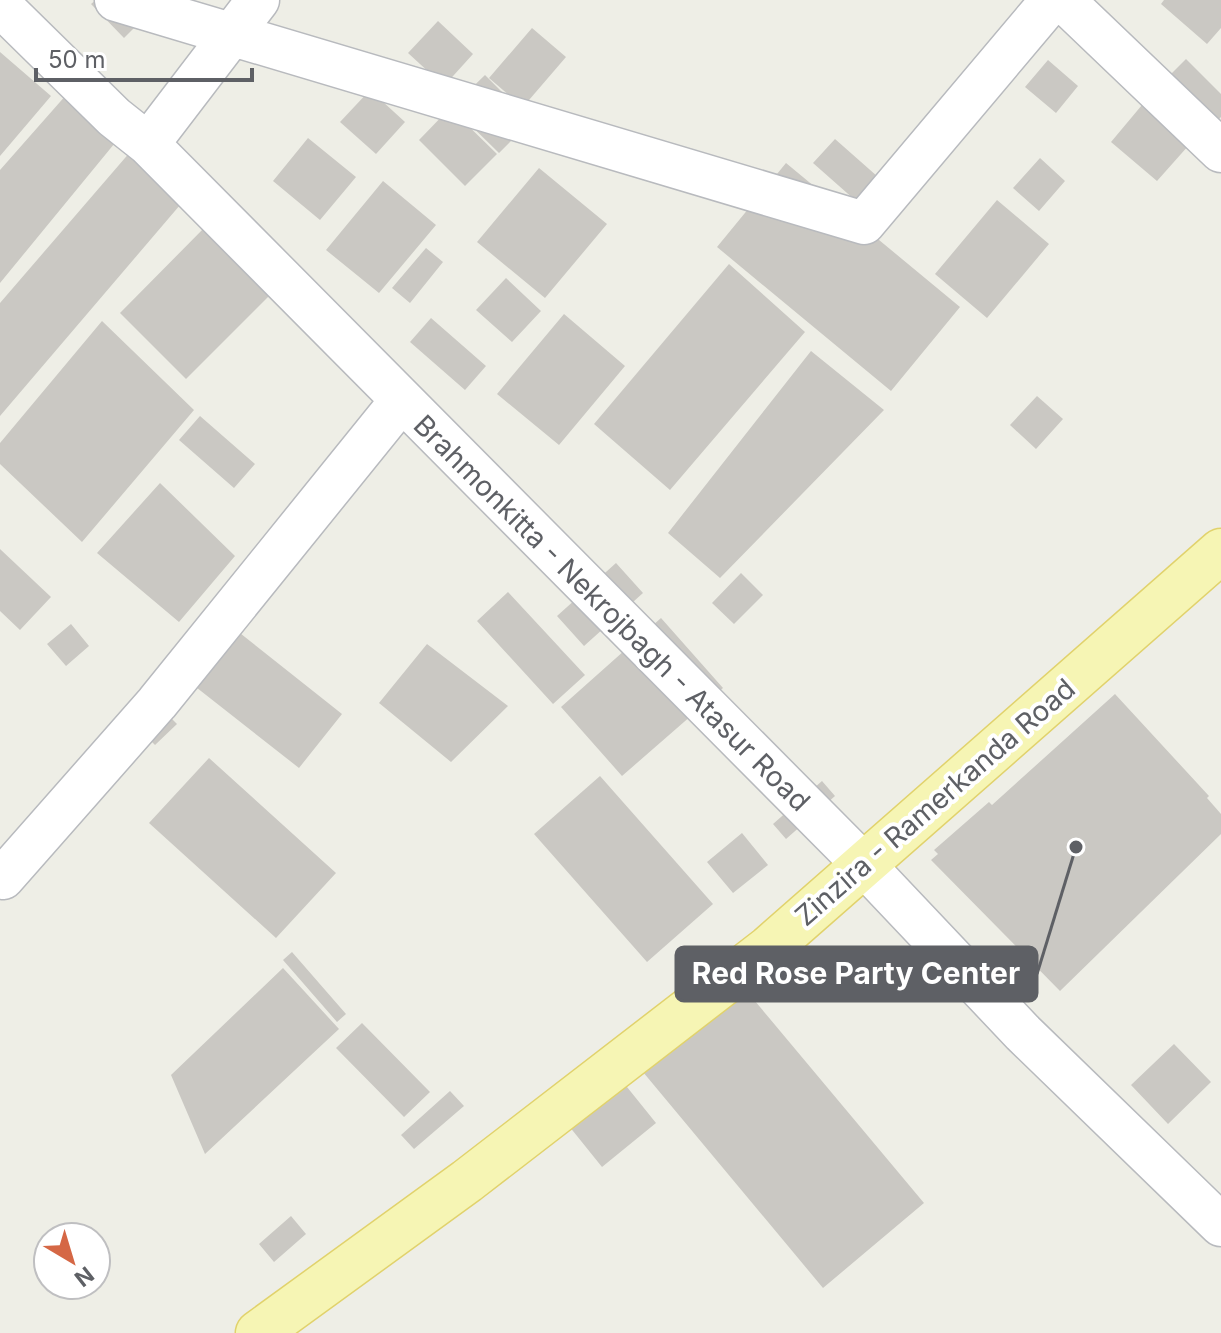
<svg xmlns="http://www.w3.org/2000/svg" width="1221" height="1333" viewBox="0 0 1221 1333" font-family="Inter,sans-serif">
<style>
.building{fill:#cac8c3}
.lines{fill:none;stroke-linecap:round;stroke-linejoin:round}
.minor-casing{stroke:#b8babe;stroke-width:45}
.major-casing{stroke:#e1d26c;stroke-width:47}
.minor{stroke:#fff;stroke-width:42}
.major{stroke:#f6f5b4;stroke-width:44}
.labels{text-anchor:middle;stroke-width:8;stroke-linejoin:round;paint-order:stroke}
.street-label{font-size:28px;fill:#5e6065;stroke:#fff}
.leader{fill:none;stroke:#5e6065;stroke-width:3}
.callout-dot{fill:#5e6065;stroke:#fff;stroke-width:3}
.callout{fill:#5e6065;stroke:#5e6065;stroke-width:3}
.callout-label{font-size:30px;text-anchor:middle;font-weight:bold;fill:#fff}
</style>
<rect width="100%" height="100%" fill="#eeeee6"/>
<path class="building" d="M 96,0 L 162,0 L 124,38 L 91,4 Z
M 1164,0 L 1221,0 L 1221,28 L 1207,44 L 1161,4 Z
M 438,21 L 473,54 L 444,86 L 408,53 Z
M 532,28 L 566,57 L 523,107 L 489,78 Z
M 0,52 L 51,96 L 0,156 Z
M 1186,59 L 1221,94 L 1221,117 L 1207,131 L 1160,85 Z
M 1048,60 L 1078,86 L 1056,113 L 1025,87 Z
M 485,75 L 531,121 L 499,153 L 452,107 Z
M 370,90 L 405,122 L 376,154 L 340,122 Z
M 67,94 L 119,138 L 0,283 L 0,170 Z
M 1142,105 L 1189,145 L 1157,181 L 1111,142 Z
M 450,108 L 497,154 L 465,186 L 419,140 Z
M 308,138 L 356,177 L 320,220 L 273,181 Z
M 835,139 L 886,184 L 864,208 L 813,163 Z
M 131,151 L 186,198 L 0,416 L 0,303 Z
M 1040,158 L 1065,181 L 1039,211 L 1013,188 Z
M 786,163 L 960,307 L 891,391 L 717,247 Z
M 539,168 L 607,224 L 545,298 L 477,242 Z
M 383,181 L 436,225 L 379,293 L 326,250 Z
M 997,200 L 1049,244 L 987,318 L 935,274 Z
M 208,224 L 275,290 L 186,379 L 120,313 Z
M 426,248 L 443,262 L 410,303 L 392,288 Z
M 729,264 L 805,332 L 670,490 L 594,424 Z
M 506,278 L 541,311 L 512,342 L 476,310 Z
M 564,314 L 625,366 L 559,445 L 497,394 Z
M 431,318 L 486,366 L 465,390 L 410,342 Z
M 102,321 L 194,410 L 82,542 L 0,464 L 0,443 Z
M 811,351 L 884,410 L 720,578 L 668,533 Z
M 1037,396 L 1063,419 L 1036,449 L 1010,425 Z
M 200,416 L 255,464 L 234,488 L 179,440 Z
M 160,483 L 235,556 L 179,622 L 97,553 Z
M 0,549 L 51,597 L 20,630 L 0,611 Z
M 616,563 L 643,593 L 584,646 L 557,616 Z
M 741,573 L 763,595 L 734,624 L 712,603 Z
M 508,592 L 585,675 L 553,704 L 477,621 Z
M 207,607 L 342,714 L 299,768 L 164,662 Z
M 661,618 L 723,688 L 622,776 L 561,707 Z
M 71,624 L 89,646 L 66,666 L 47,644 Z
M 427,644 L 508,706 L 451,762 L 379,703 Z
M 1115,694 L 1209,796 L 1207,798 L 1221,814 L 1221,834 L 1060,991 L 931,860 L 938,854 L 934,850 L 989,802 L 992,805 Z
M 157,704 L 177,724 L 155,745 L 136,726 Z
M 209,758 L 336,873 L 276,938 L 149,823 Z
M 600,776 L 713,904 L 647,962 L 534,834 Z
M 822,781 L 835,796 L 786,839 L 773,824 Z
M 742,833 L 768,865 L 733,893 L 707,862 Z
M 292,952 L 346,1014 L 337,1022 L 283,960 Z
M 283,968 L 339,1029 L 205,1154 L 171,1075 Z
M 729,970 L 924,1203 L 823,1288 L 628,1054 Z
M 362,1023 L 430,1092 L 404,1117 L 336,1048 Z
M 1174,1044 L 1211,1082 L 1168,1124 L 1131,1085 Z
M 602,1056 L 656,1123 L 602,1167 L 548,1100 Z
M 450,1091 L 464,1106 L 414,1149 L 401,1135 Z
M 291,1216 L 306,1234 L 274,1262 L 259,1244 Z"/>
<g class="lines">
<defs>
<path id="minor" d="M 116,0 L 864,223 L 1052,0
M 1063,0 L 1221,151
M 0,5 L 114,117 L 148,144 L 863,864 L 1023,1033 L 1221,1225
M 148,144 L 258,0
M 3,878 L 157,703 L 401,401"/>
<path id="major" d="M 258,1333 L 467,1181 L 769,948 L 1221,551"/>
</defs>
<use href="#minor" class="minor-casing"/>
<use href="#major" class="major-casing"/>
<use href="#minor" class="minor"/>
<use href="#major" class="major"/>
</g>
<g class="labels">
<g class="street-label">
<text transform="translate(612 613) rotate(45)" y="10">Brahmonkitta - Nekrojbagh - Atasur Road</text>
<text transform="translate(935 802) rotate(-41)" y="10">Zinzira - Ramerkanda Road</text>
</g>
</g>
<path class="leader" d="M1076 847L1037 974"/>
<circle class="callout-dot" cx="1076" cy="847" r="8"/>
<rect class="callout" x="676" y="947" width="361" height="54" rx="8"/>
<g class="callout-label">
<text x="856" y="984">Red Rose Party Center</text>
</g>
<g transform="translate(72 1261) rotate(142)"><circle r="38" fill="#ffffff" stroke="#bfbfc1" stroke-width="2"/>
<path d="M0-6L14 30L0 20L-14 30Z" fill="#d56745"/>
<text y="-12" font-size="22" font-weight="bold" text-anchor="middle" fill="#5e6065">N</text>
</g>
<path d="M36 68v12h216v-12" fill="none" stroke="#5e6065" stroke-width="4"/>
<text x="48" y="68" font-size="24" fill="#5e6065" stroke="#ffffff" stroke-width="6" paint-order="stroke">50 m</text>
</svg>
